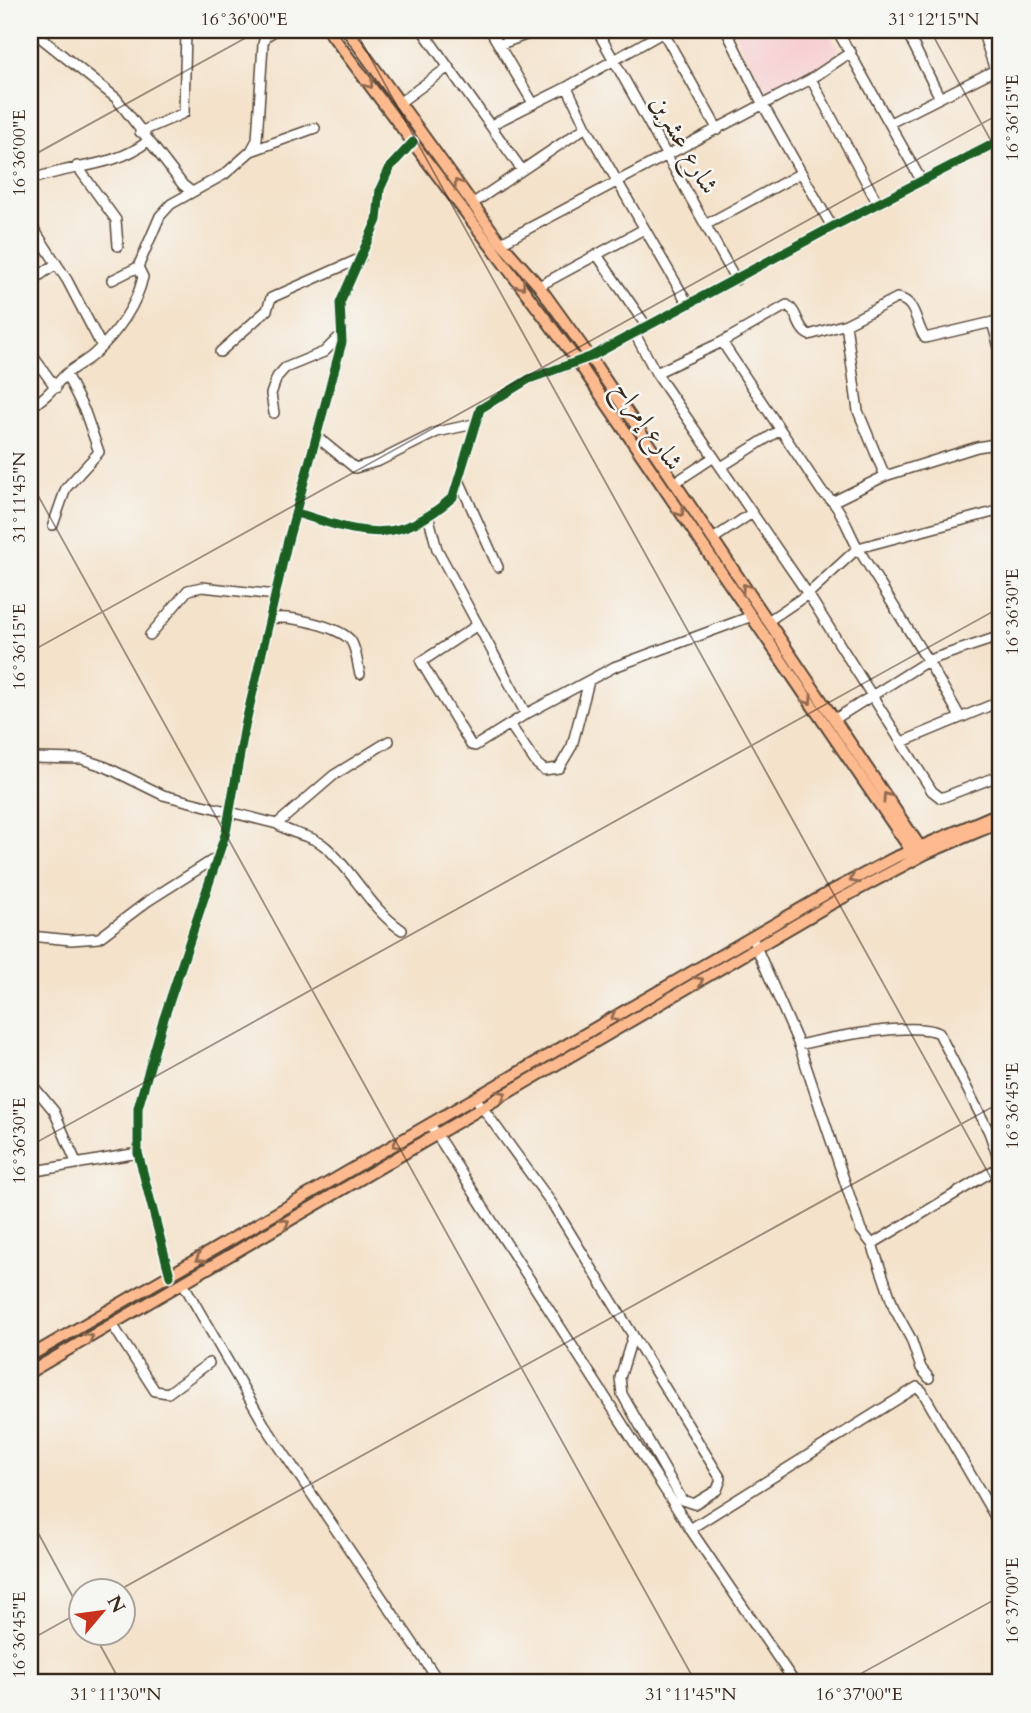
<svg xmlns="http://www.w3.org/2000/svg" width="1031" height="1713" viewBox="0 0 1031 1713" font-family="Cardo,Amiri,serif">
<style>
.built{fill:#f7cfd2}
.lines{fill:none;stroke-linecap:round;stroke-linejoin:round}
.minor-casing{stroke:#574638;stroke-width:12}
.major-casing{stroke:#574638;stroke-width:14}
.minor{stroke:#fff;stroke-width:9}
.major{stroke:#fcba8e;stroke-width:10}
.cycleway-casing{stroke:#f6f6f2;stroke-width:13}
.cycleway{stroke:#1b5e20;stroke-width:9}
.oneway{stroke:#926b50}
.ticks{fill:none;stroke:#3b2a1e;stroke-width:2;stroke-opacity:0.45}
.labels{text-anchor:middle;stroke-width:5;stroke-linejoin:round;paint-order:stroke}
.street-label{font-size:26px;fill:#3b2a1e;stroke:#f6f6f2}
.neatline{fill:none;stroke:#3b2a1e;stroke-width:2.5}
.ticks-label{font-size:18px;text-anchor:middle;fill:#3b2a1e}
</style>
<rect width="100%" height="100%" fill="#f6f6f2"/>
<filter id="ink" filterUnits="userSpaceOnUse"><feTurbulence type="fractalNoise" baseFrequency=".0143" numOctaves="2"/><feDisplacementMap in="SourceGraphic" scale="14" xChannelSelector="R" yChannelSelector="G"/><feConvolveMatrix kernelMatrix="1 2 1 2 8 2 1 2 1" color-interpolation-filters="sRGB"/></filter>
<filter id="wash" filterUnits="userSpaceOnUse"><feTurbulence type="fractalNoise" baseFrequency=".00686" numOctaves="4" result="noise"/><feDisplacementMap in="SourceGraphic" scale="28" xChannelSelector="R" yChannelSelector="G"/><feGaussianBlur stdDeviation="1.57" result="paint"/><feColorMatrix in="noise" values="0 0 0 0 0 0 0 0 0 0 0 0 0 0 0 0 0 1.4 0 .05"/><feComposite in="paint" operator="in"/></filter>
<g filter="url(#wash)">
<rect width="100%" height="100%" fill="#f4e2ca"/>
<path class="built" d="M 732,30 L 827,30 L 842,55 L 769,94 Z"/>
</g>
<g filter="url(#ink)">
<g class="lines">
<defs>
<path id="minor" d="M 31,30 L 116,98 L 183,185 L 192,192
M 422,30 L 522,170
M 490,30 L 533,103
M 597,30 L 736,280
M 662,30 L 718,130
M 726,30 L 762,103 L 832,227
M 837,30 L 921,180
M 906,30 L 939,96
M 982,30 L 1001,89
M 501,44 L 539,30
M 811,79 L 878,204
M 567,87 L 586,127 L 688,304
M 399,103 L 447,68
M 890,123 L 995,70
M 491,125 L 567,87 L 667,30
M 140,132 L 184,113 L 186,30
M 251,151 L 315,128
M 77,166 L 116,220 L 118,246
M 30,180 C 69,165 115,168 148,141
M 472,204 L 586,127
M 30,223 L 67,280 L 101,345
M 707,224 L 801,173
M 501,243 L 811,79 L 851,52
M 597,255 L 647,327
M 112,280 L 138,267
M 30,282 L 56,264
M 539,286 L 644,229
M 992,322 L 1001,355
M 846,324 L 858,411 L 885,476
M 635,334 L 656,373 L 808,594 L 932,791 L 941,798 L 1001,775
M 722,342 L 787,305 C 798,311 797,329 809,335 L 846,324 L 897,298 C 917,301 915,324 925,338 L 1001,320
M 30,352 L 56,388
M 220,352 L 267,310 L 271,298 L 361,258
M 656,373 L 722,342 L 822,492 C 842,506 847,530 859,550 C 893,606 929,660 960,717
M 30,407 C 48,397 53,387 66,374 C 74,367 85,362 93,355 C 116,334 136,307 143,277 L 138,267 L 160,216 L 171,204 L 225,174 L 251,151 L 257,140 L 263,44 L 265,37 L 276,30
M 274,413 L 271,394 L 277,377 L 285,368 L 324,352 L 342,334
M 317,437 L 355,468 L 379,461 L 437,432 L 474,424
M 721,467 L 780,430
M 459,480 L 498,567
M 676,482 L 714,457
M 834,501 L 885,476 L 977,447 L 1001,443
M 297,513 C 363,534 396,547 453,497 L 480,409 L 529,379 L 590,357 L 832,227 L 1001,140
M 428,515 L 437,549 L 526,714
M 53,525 L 66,488 L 99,452 L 85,412 L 66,374
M 713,539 L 752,513
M 271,619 C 287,614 341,627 351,641 C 357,650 357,664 360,674
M 768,621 L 808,594 L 858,548 L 1001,510
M 476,626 L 421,662 L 471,745 L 475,746 L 526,714 L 614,667 L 752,616
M 150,635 L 188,590 L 202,587 L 276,595
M 835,719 L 929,660 L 1001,636
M 511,726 L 536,763 L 544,770 L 559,768 L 572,746 L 589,681
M 902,742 L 1001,701
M 30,758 L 82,759 L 106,767 L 163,795 L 277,824 L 334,775 L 389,741
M 277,824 C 293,836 312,834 327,848 C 354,872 371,910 402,930
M 30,936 L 71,940 L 99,938 L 148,901 L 219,856
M 754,942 L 799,1045 L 861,1230 L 872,1244 L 894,1308 L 911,1339 L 921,1368 L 929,1378
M 799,1045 C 826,1038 916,1021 939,1033 L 989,1132 L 1001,1166
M 30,1082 L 54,1111 L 76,1162
M 479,1103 L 553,1205 L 721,1479 L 717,1490 L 694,1504 L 682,1500 L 622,1394 L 620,1378 L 633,1335
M 433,1129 L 690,1529 L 795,1683
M 30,1172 L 138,1153
M 872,1244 L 1001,1166
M 170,1276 L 138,1153 L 138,1108 L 162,1024 L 226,832 L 245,726 L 287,544 L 342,342 L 340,303 L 377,220 L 380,189 L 390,167 L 413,142
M 183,1283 L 264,1424 L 440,1683
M 112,1324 L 155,1391 L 168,1393 L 209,1363
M 690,1529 L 917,1387 L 922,1391 L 1001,1527"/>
<path id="major" d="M 328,30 L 578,362 L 914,855
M 347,30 L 501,243 L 539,286 L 590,357 L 923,851
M 30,1356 L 826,894 L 894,858 L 1001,812
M 30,1372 L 831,904 L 925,854 L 1001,822"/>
</defs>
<use href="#minor" class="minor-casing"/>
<use href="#major" class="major-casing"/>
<use href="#minor" class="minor"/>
<use href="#major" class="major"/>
<defs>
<path id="cycleway" d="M 297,513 C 363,534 396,547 453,497 L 480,409 L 529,379 L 590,357 L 832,227 L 1001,140
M 170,1276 L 138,1153 L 138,1108 L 162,1024 L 226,832 L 245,726 L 287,544 L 342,342 L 340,303 L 377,220 L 380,189 L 390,167 L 413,142"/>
</defs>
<use href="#cycleway" class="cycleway-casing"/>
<use href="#cycleway" class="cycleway"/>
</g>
<defs><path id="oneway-chevron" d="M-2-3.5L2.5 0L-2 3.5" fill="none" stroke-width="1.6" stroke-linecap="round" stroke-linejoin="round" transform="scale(1.75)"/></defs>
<g class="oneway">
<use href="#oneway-chevron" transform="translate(369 84) rotate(53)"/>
<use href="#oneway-chevron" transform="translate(458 184) rotate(-126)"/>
<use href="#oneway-chevron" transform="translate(521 285) rotate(53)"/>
<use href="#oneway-chevron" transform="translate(680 512) rotate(56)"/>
<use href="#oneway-chevron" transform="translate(746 588) rotate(-124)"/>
<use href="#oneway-chevron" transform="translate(808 700) rotate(56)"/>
<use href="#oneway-chevron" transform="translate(887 797) rotate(-124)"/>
<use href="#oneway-chevron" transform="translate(854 879) rotate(152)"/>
<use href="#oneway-chevron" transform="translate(699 981) rotate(-30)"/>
<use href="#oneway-chevron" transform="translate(615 1017) rotate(150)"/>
<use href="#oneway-chevron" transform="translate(502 1095) rotate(-30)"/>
<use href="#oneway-chevron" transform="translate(397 1144) rotate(150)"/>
<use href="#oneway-chevron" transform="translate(285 1223) rotate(-30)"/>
<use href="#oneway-chevron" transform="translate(200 1258) rotate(150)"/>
<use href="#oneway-chevron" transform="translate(89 1338) rotate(-30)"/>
</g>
</g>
<path class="ticks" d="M 355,30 L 1001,1196M 930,30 L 1001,159M 30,157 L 260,30M 30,481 L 696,1683M 30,652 L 1001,113M 30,1146 L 1001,607M 30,1518 L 80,1610M 119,1590 L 1001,1102M 93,1632 L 121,1683M 30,1640 L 80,1612M 844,1683 L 1001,1596"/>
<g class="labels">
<g class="street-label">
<text transform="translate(685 144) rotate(60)" y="9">شارع عشرين</text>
<text transform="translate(649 425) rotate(56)" y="9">شارع إمراح</text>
</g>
</g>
<rect width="1031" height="1713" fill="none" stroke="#f6f6f2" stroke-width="77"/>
<g transform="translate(102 1612) rotate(61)"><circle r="33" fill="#f6f6f2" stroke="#aba49d" stroke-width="2"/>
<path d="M0-5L12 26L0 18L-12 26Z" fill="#c8321e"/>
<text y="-10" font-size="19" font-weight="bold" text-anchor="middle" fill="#3b2a1e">N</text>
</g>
<rect x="38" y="38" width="954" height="1636" class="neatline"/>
<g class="ticks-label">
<text x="244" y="25">16°36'00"E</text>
<text x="934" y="25">31°12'15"N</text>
<text transform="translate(1012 118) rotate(-90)" y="6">16°36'15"E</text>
<text transform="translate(19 153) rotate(-90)" y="6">16°36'00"E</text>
<text transform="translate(19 497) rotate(-90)" y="6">31°11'45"N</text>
<text transform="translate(1012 612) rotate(-90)" y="6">16°36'30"E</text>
<text transform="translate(19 647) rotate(-90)" y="6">16°36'15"E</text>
<text transform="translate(1012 1106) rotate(-90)" y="6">16°36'45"E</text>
<text transform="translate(19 1141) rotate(-90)" y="6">16°36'30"E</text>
<text transform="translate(1012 1601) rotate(-90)" y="6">16°37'00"E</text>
<text transform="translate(19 1635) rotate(-90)" y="6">16°36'45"E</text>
<text x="116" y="1700">31°11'30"N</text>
<text x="691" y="1700">31°11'45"N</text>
<text x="859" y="1700">16°37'00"E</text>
</g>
</svg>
